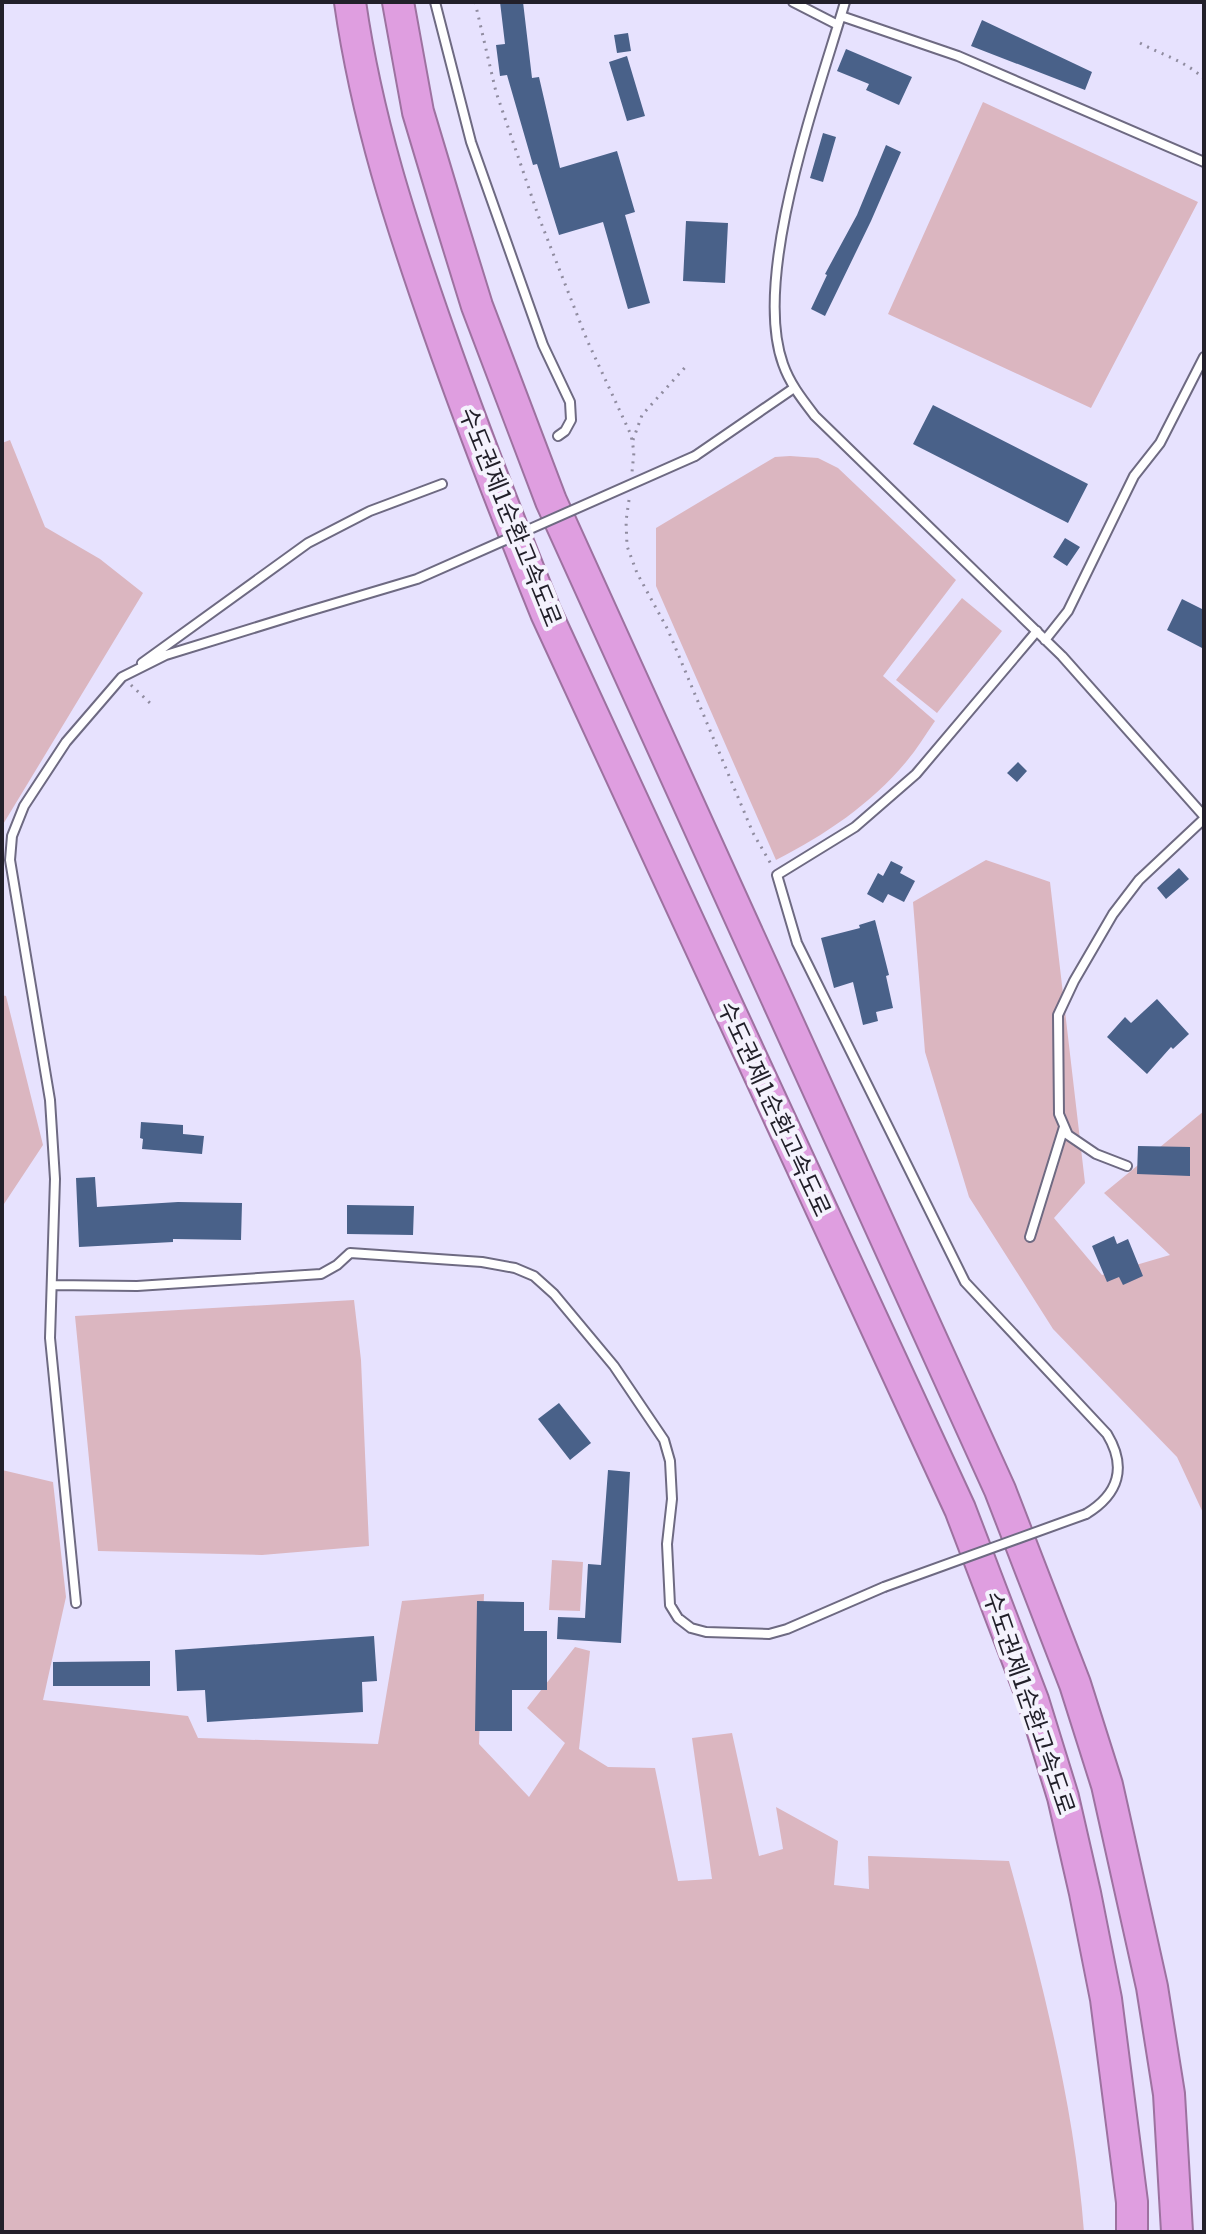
<svg xmlns="http://www.w3.org/2000/svg" width="1206" height="2234" viewBox="0 0 1206 2234" font-family="Georgia,'Noto Sans KR',serif">
<style>
.green{fill:#dbb6c0}
.building{fill:#496189}
.lines{fill:none;stroke-linecap:round;stroke-linejoin:round}
.lane-casing{stroke:#6e6a82;stroke-width:12}
.highway-casing{stroke:#9d72a0;stroke-width:34}
.path{stroke:#908ca0;stroke-width:3;stroke-dasharray:2 6;stroke-linecap:butt}
.lane{stroke:#fff;stroke-width:8}
.highway{stroke:#df9ee0;stroke-width:30}
.lane-bridge-casing{stroke:#6e6a82;stroke-width:12;stroke-linecap:butt}
.lane-bridge{stroke:#fff;stroke-width:8}
.labels{text-anchor:middle;stroke-width:8;stroke-linejoin:round;paint-order:stroke}
.street-label{font-size:24px;fill:#22202a;stroke:#f4f2fd}
</style>
<rect width="100%" height="100%" fill="#e7e2fe"/>
<path class="green" d="M 983,102 L 1198,202 L 1091,408 L 888,314 Z
M 10,440 L 45,527 L 100,559 L 143,593 L 2,826 L 2,443 Z
M 790,456 L 818,458 L 838,468 L 956,580 L 883,676 L 935,721 C 926,734 917,749 906,762 C 871,804 825,835 776,860 L 656,586 L 656,528 L 775,457 Z
M 962,598 L 1002,631 L 937,713 L 896,680 Z
M 986,860 L 1050,882 L 1085,1183 L 1054,1218 L 1102,1275 L 1170,1255 L 1104,1193 L 1204,1111 L 1204,1515 L 1177,1457 L 1053,1329 L 969,1197 L 925,1052 L 913,902 Z
M 2,995 L 6,996 L 43,1145 L 2,1207 Z
M 354,1300 L 361,1360 L 369,1546 L 262,1555 L 98,1551 L 75,1316 Z
M 2,1470 L 53,1482 L 66,1597 L 43,1700 L 188,1716 L 198,1738 L 378,1744 L 402,1601 L 484,1594 L 479,1744 L 529,1797 L 565,1743 L 527,1708 L 575,1647 L 590,1651 L 579,1749 L 608,1767 L 655,1768 L 678,1881 L 712,1879 L 692,1738 L 732,1733 L 759,1856 L 783,1849 L 776,1807 L 838,1841 L 834,1885 L 869,1889 L 868,1856 L 1009,1861 C 1042,1980 1075,2109 1084,2232 L 2,2232 Z
M 552,1560 L 583,1562 L 580,1611 L 549,1610 Z"/>
<path class="building" d="M 500,2 L 523,2 L 532,78 L 539,77 L 560,168 L 617,151 L 635,212 L 625,215 L 650,303 L 628,309 L 603,222 L 559,235 L 537,164 L 533,165 L 507,75 L 500,76 L 496,45 L 505,44 Z
M 982,20 L 1092,72 L 1085,90 L 971,46 Z
M 628,33 L 631,51 L 617,53 L 614,35 Z
M 846,49 L 912,77 L 899,105 L 866,90 L 869,84 L 837,71 Z
M 627,56 L 645,116 L 627,121 L 609,62 Z
M 823,133 L 836,137 L 823,182 L 810,178 Z
M 886,145 L 901,152 L 871,221 L 825,316 L 811,309 L 827,275 L 825,274 L 857,215 Z
M 686,221 L 728,223 L 725,283 L 683,281 Z
M 933,405 L 1088,484 L 1068,523 L 913,444 Z
M 1065,538 L 1080,547 L 1067,566 L 1053,557 Z
M 1182,599 L 1204,610 L 1204,649 L 1167,630 Z
M 1018,762 L 1027,771 L 1017,782 L 1007,773 Z
M 891,861 L 903,867 L 900,873 L 915,881 L 904,902 L 888,894 L 883,903 L 867,894 L 878,873 L 883,876 Z
M 1179,868 L 1189,879 L 1166,899 L 1157,888 Z
M 875,920 L 889,975 L 886,976 L 893,1008 L 876,1012 L 878,1021 L 863,1025 L 853,982 L 834,988 L 821,938 L 860,928 L 859,925 Z
M 1157,999 L 1189,1034 L 1173,1049 L 1171,1047 L 1147,1074 L 1107,1037 L 1125,1017 L 1131,1023 Z
M 141,1122 L 183,1125 L 183,1134 L 204,1136 L 202,1154 L 142,1149 L 143,1139 L 140,1138 Z
M 1138,1146 L 1190,1147 L 1190,1176 L 1137,1174 Z
M 95,1177 L 97,1207 L 178,1202 L 242,1203 L 241,1240 L 173,1239 L 173,1242 L 79,1247 L 76,1178 Z
M 347,1205 L 414,1206 L 413,1235 L 347,1234 Z
M 1114,1236 L 1117,1244 L 1128,1239 L 1143,1276 L 1123,1285 L 1119,1277 L 1107,1282 L 1092,1246 Z
M 559,1403 L 591,1443 L 570,1460 L 538,1419 Z
M 608,1470 L 630,1472 L 621,1643 L 557,1639 L 558,1617 L 585,1618 L 588,1564 L 601,1565 Z
M 477,1601 L 524,1602 L 524,1631 L 547,1631 L 547,1690 L 512,1690 L 512,1731 L 475,1731 Z
M 374,1636 L 377,1681 L 362,1682 L 363,1712 L 207,1722 L 205,1690 L 177,1691 L 175,1650 Z
M 150,1661 L 150,1686 L 53,1686 L 53,1662 Z"/>
<g class="lines">
<defs>
<path id="lane" d="M 435,2 L 471,142 L 543,345 L 570,402 L 571,420 L 565,431 L 558,436
M 793,2 L 838,25
M 845,2 C 819,91 751,276 783,364 C 790,384 802,399 815,416 L 1062,656 L 1204,816
M 841,16 L 958,56 L 1204,162
M 695,456 L 794,388
M 1037,631 L 916,774 L 855,827 L 777,875 L 797,943 L 965,1282 L 1107,1434 C 1127,1467 1119,1494 1086,1514
M 1045,640 L 1068,611 L 1134,476 L 1160,443 L 1204,357
M 142,663 L 308,543 L 370,511 L 442,484
M 1127,1166 L 1096,1154 L 1068,1135 L 1059,1114 L 1058,1015 L 1074,981 L 1113,914 L 1139,880 L 1204,819
M 1030,1237 L 1064,1127
M 52,1285 L 137,1286 L 321,1274 L 337,1265 L 350,1253 L 482,1262 L 515,1268 L 534,1276 L 554,1294 L 614,1366 L 664,1440 L 670,1461 L 672,1499 L 667,1544 L 670,1605 L 678,1618 L 691,1628 L 706,1632 L 769,1634 L 787,1629 L 884,1587
M 76,1603 L 50,1338 L 55,1179 L 50,1100 L 10,860 L 12,836 L 24,806 L 66,742 L 122,677 L 166,655 L 299,614"/>
<path id="highway" d="M 350,2 C 367,120 401,224 440,335 C 473,429 509,521 546,613 L 960,1509 L 1033,1700 L 1063,1797 L 1085,1893 L 1106,1999 L 1132,2202 L 1132,2232
M 398,2 L 418,112 L 448,212 L 477,306 L 551,501 L 1000,1490 L 1075,1684 L 1107,1785 L 1152,1987 L 1169,2094 L 1177,2232"/>
</defs>
<use href="#lane" class="lane-casing"/>
<use href="#highway" class="highway-casing"/>
<path class="path" d="M 475,2 L 496,92 L 538,215 L 587,340 L 631,435 L 634,452 L 632,472
M 1140,43 C 1162,55 1186,61 1204,79
M 633,440 L 642,415 L 688,364
M 629,500 L 626,521 L 627,546 L 637,573 L 668,630 L 753,833 L 771,864
M 131,685 L 151,704"/>
<use href="#lane" class="lane"/>
<use href="#highway" class="highway"/>
<defs>
<path id="lane-bridge" d="M 299,614 L 417,579 L 695,456
M 884,1587 L 1086,1514"/>
</defs>
<use href="#lane-bridge" class="lane-bridge-casing"/>
<use href="#lane-bridge" class="lane-bridge"/>
</g>
<g class="labels">
<g class="street-label">
<text transform="translate(510 517) rotate(68)" y="8">수도권제1순환고속도로</text>
<text transform="translate(774 1109) rotate(65)" y="8">수도권제1순환고속도로</text>
<text transform="translate(1029 1703) rotate(71)" y="8">수도권제1순환고속도로</text>
</g>
</g>
<rect width="1206" height="2234" fill="none" stroke="#22202a" stroke-width="8"/>
</svg>
